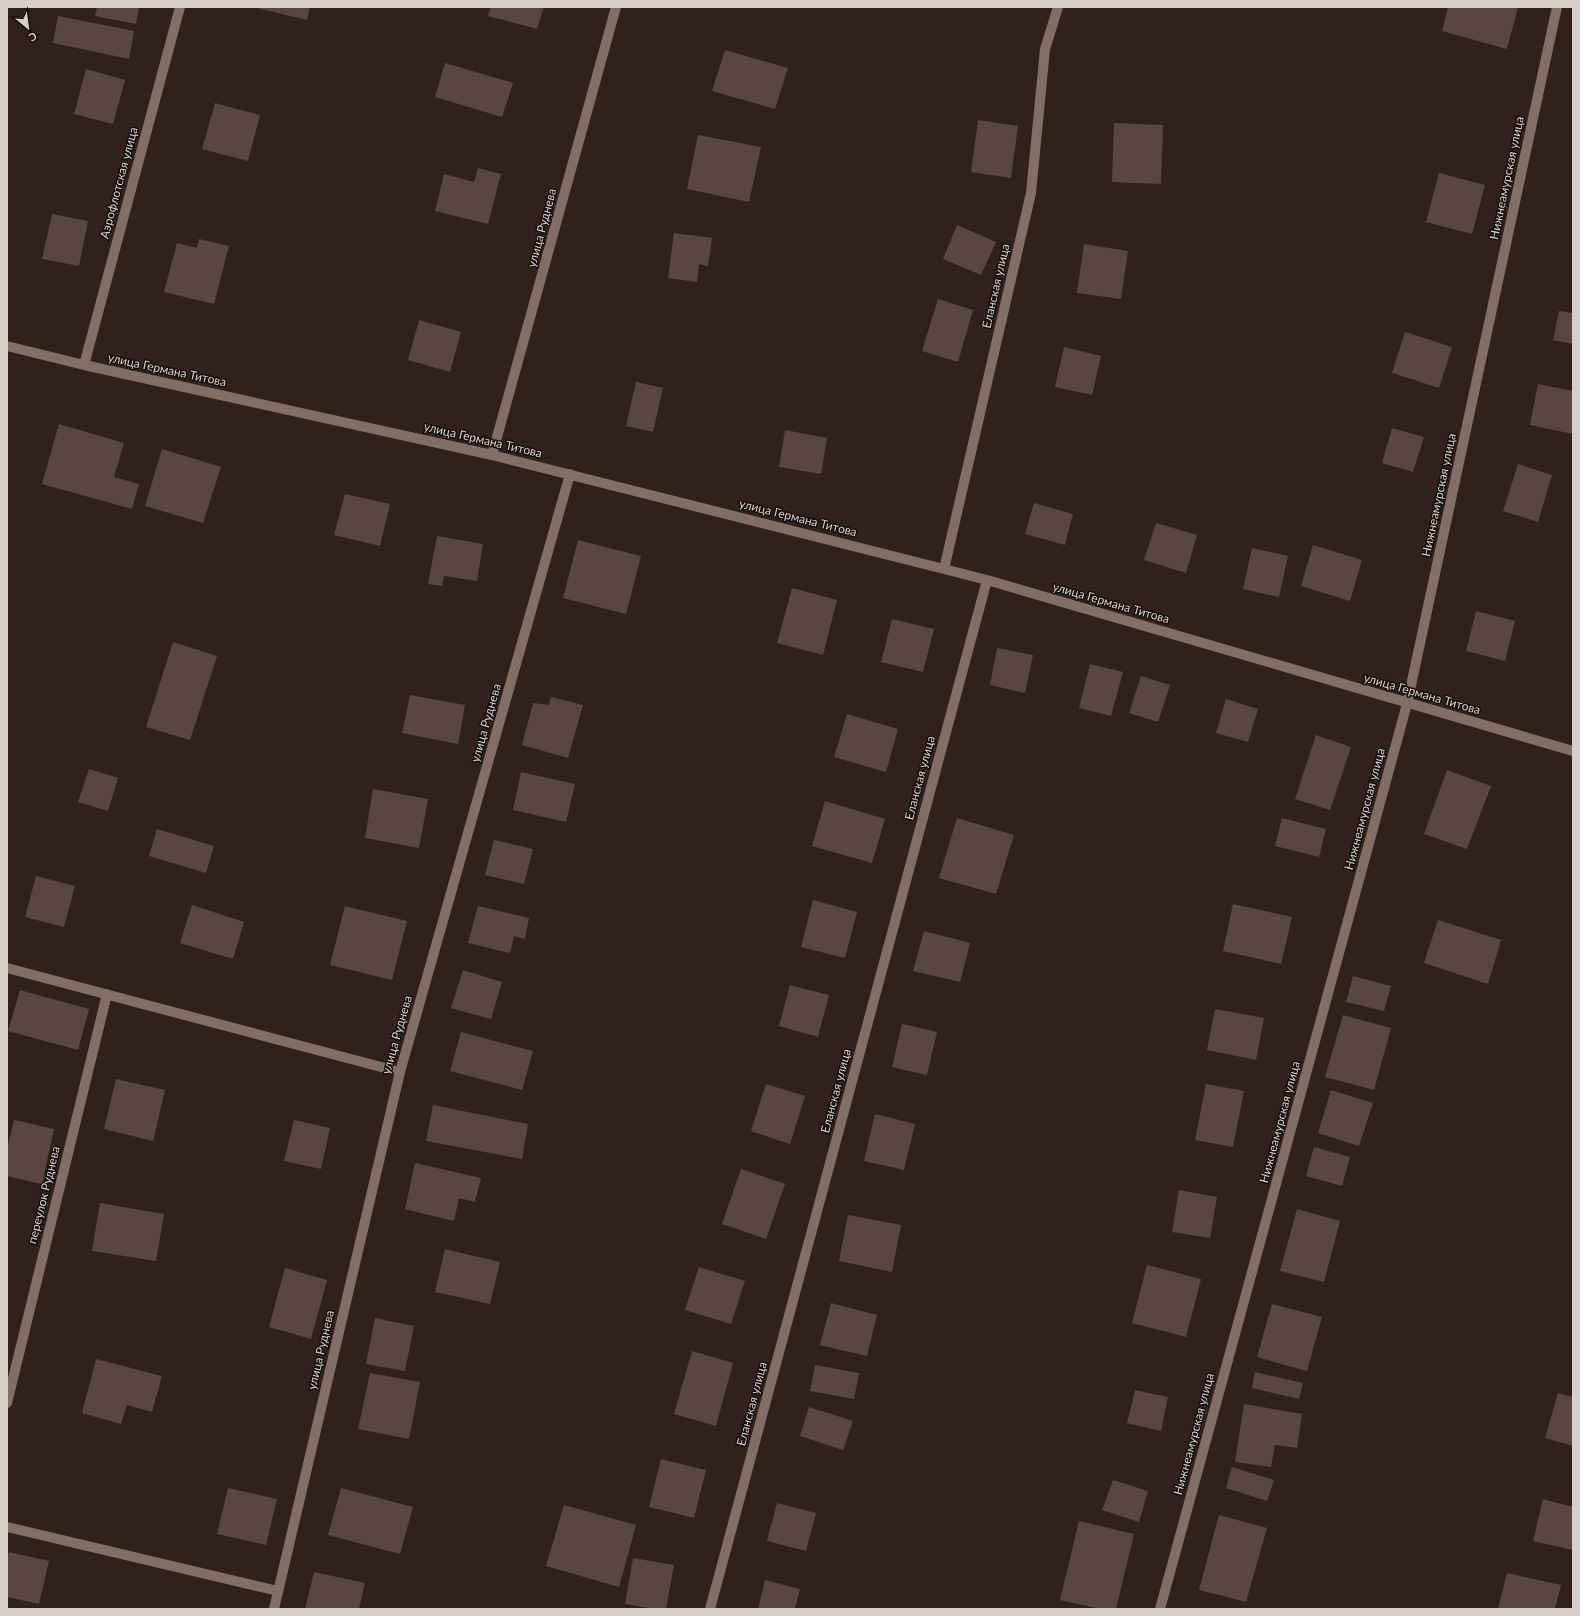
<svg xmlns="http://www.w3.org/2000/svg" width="1580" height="1616" viewBox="0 0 1580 1616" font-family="Lato,sans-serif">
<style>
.building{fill:#584740}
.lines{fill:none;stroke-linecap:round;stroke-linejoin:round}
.minor{stroke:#816f66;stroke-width:10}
.labels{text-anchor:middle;stroke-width:3;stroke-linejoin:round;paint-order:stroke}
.street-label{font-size:12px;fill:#d9cfca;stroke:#130d0a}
</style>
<rect width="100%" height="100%" fill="#30211a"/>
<path class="building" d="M 97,7 L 139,7 L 136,24 L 95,16 Z
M 253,7 L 310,7 L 307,20 Z
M 491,7 L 544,7 L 537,29 L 488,16 Z
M 1448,7 L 1518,7 L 1507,49 L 1442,31 Z
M 58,16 L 134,31 L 129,59 L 53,43 Z
M 725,50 L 788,68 L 775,109 L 712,91 Z
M 445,63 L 513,83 L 502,117 L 435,97 Z
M 86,69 L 125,80 L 113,124 L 74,114 Z
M 215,103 L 260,115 L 248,161 L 202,149 Z
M 978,120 L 1018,126 L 1011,178 L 971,172 Z
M 1114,123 L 1163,125 L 1161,184 L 1112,182 Z
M 698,135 L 761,147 L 749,202 L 687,189 Z
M 478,168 L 501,174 L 488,224 L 435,211 L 444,174 L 474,182 Z
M 1439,173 L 1485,185 L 1472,234 L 1426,222 Z
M 52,214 L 88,221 L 79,266 L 42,259 Z
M 957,225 L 996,242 L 981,275 L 943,259 Z
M 674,233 L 712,238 L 708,266 L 699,264 L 697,282 L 668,278 Z
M 199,239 L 229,246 L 214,304 L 164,292 L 177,243 L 197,248 Z
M 1084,244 L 1128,251 L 1121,299 L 1077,293 Z
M 938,299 L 973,310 L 958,362 L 922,351 Z
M 1559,311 L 1573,313 L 1573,344 L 1553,340 Z
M 419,320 L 461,332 L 450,372 L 408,360 Z
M 1405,332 L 1452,347 L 1439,388 L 1392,373 Z
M 1064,347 L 1101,356 L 1092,395 L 1055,387 Z
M 636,382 L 663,388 L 653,432 L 626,426 Z
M 1538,384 L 1573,391 L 1573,434 L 1530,425 Z
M 59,424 L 124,443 L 114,477 L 139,484 L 132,509 L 42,484 Z
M 1392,428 L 1424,437 L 1413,472 L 1382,463 Z
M 785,430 L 827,438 L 821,474 L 779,467 Z
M 162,449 L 221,467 L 203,523 L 145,506 Z
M 1518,464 L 1552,475 L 1538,522 L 1503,511 Z
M 345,494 L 390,504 L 380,546 L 334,535 Z
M 1034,503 L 1073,514 L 1065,545 L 1025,534 Z
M 1156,523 L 1197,535 L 1186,573 L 1144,560 Z
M 437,536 L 483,544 L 477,581 L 444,576 L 442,586 L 428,584 Z
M 578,540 L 641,556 L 626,614 L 563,598 Z
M 1313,545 L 1362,560 L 1350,601 L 1301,586 Z
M 1252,548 L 1288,556 L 1279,597 L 1243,589 Z
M 792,588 L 837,600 L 823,655 L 777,643 Z
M 1476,611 L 1515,621 L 1505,661 L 1466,651 Z
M 892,619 L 934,629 L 923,672 L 881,662 Z
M 173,642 L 217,656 L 190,740 L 146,727 Z
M 997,648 L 1033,655 L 1025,693 L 990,685 Z
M 1090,664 L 1123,672 L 1111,716 L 1079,708 Z
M 1141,676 L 1170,685 L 1158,722 L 1129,713 Z
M 410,695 L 465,705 L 458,744 L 402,733 Z
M 551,697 L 583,705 L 568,758 L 522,745 L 533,703 L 549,705 Z
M 1226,699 L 1258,709 L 1248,742 L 1216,733 Z
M 847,714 L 898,729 L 886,772 L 834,757 Z
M 1316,735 L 1351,747 L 1330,810 L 1295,799 Z
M 89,769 L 118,778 L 108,811 L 78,802 Z
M 1447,770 L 1491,786 L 1467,849 L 1424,834 Z
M 521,772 L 575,784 L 566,822 L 513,810 Z
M 373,789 L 428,799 L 419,848 L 365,838 Z
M 825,801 L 885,819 L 872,863 L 812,846 Z
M 957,818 L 1014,835 L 996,894 L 939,878 Z
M 1282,818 L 1326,829 L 1319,857 L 1275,846 Z
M 157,829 L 214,846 L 206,873 L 149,856 Z
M 494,840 L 533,849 L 524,884 L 485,875 Z
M 36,876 L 75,886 L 64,927 L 25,917 Z
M 813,900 L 857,912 L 845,958 L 801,947 Z
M 1233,904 L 1292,917 L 1281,964 L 1223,951 Z
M 192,905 L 244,922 L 233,959 L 180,943 Z
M 345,906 L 407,921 L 392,980 L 330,965 Z
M 478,906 L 529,918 L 525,939 L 514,936 L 510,953 L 468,943 Z
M 1438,920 L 1501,940 L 1488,984 L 1424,963 Z
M 924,931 L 970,943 L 960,982 L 913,971 Z
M 463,970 L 502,982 L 491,1019 L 451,1008 Z
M 1353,976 L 1391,986 L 1384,1011 L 1346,1002 Z
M 790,985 L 829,995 L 818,1037 L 779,1026 Z
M 20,990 L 89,1009 L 78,1050 L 8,1031 Z
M 1215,1009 L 1264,1018 L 1256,1060 L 1207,1050 Z
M 1343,1015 L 1391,1028 L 1374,1090 L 1325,1077 Z
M 902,1024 L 937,1032 L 927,1075 L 892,1067 Z
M 461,1032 L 533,1051 L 522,1090 L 450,1071 Z
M 116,1079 L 165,1090 L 153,1141 L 104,1129 Z
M 766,1084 L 805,1096 L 790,1144 L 751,1131 Z
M 1206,1084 L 1244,1091 L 1233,1147 L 1195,1140 Z
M 1331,1090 L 1373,1103 L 1359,1146 L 1318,1133 Z
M 433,1105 L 528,1124 L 522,1159 L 426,1141 Z
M 875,1114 L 915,1124 L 904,1170 L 864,1161 Z
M 14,1120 L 54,1129 L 42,1184 L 7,1176 L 7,1149 Z
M 294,1120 L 330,1128 L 321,1169 L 284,1161 Z
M 1314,1147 L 1350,1157 L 1342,1186 L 1306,1176 Z
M 415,1163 L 481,1178 L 475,1202 L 459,1198 L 454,1221 L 405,1209 Z
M 741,1169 L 785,1184 L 766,1239 L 722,1224 Z
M 1179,1190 L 1217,1197 L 1210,1238 L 1172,1232 Z
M 100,1203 L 164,1214 L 156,1261 L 92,1251 Z
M 1297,1209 L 1340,1221 L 1324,1282 L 1280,1271 Z
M 848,1215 L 901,1225 L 892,1272 L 839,1261 Z
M 445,1249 L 500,1262 L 490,1304 L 435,1292 Z
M 1147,1265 L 1201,1279 L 1186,1337 L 1132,1323 Z
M 699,1267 L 745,1281 L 731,1324 L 685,1310 Z
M 285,1268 L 327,1280 L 311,1339 L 269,1327 Z
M 831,1303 L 877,1315 L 867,1356 L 820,1345 Z
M 1272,1304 L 1322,1317 L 1307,1371 L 1257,1357 Z
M 375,1318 L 414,1326 L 405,1371 L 366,1364 Z
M 692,1351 L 733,1363 L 716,1426 L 674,1414 Z
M 96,1359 L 162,1376 L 152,1412 L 127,1405 L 121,1424 L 82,1413 Z
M 815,1365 L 859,1373 L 854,1399 L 810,1391 Z
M 1255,1372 L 1303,1383 L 1299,1399 L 1252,1388 Z
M 370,1373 L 420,1382 L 409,1439 L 358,1429 Z
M 1135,1390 L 1168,1397 L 1161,1431 L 1127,1423 Z
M 1558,1393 L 1573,1397 L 1573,1446 L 1545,1438 Z
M 1244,1404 L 1302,1414 L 1297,1448 L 1275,1445 L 1271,1467 L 1235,1462 Z
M 809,1407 L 853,1421 L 843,1450 L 800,1436 Z
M 661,1459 L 706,1470 L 694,1518 L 649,1507 Z
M 1232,1467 L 1274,1480 L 1267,1501 L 1226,1488 Z
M 1113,1480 L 1148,1491 L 1139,1522 L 1102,1510 Z
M 228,1488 L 277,1499 L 266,1545 L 217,1534 Z
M 341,1488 L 413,1507 L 400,1554 L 328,1535 Z
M 1543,1499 L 1573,1507 L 1573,1550 L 1533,1541 Z
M 777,1503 L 816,1513 L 806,1551 L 767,1541 Z
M 564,1505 L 636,1525 L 619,1587 L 546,1566 Z
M 1219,1515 L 1267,1528 L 1246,1602 L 1199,1590 Z
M 1079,1521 L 1134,1534 L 1116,1609 L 1100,1609 L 1060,1600 Z
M 9,1552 L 49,1561 L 39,1604 L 7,1597 L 7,1561 Z
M 633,1558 L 674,1565 L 666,1609 L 654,1609 L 625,1604 Z
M 314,1572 L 365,1583 L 359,1609 L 305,1609 Z
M 1507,1573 L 1561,1585 L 1555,1609 L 1498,1609 Z
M 765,1580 L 800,1589 L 795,1609 L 758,1609 Z"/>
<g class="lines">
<path class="minor" d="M 7,346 L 84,365 L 492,455 L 944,569 L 987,580 L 1573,751
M 84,365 L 180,7
M 492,455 L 616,7
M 944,569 L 1031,193 L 1045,49 L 1058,7
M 7,968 L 400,1072
M 7,1403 L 107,994
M 7,1527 L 278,1591
M 274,1609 L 400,1072 L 570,474
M 710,1609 L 987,580
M 1160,1609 L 1407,704 L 1557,7"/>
</g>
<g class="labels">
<g class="street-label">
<text transform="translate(1507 178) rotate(-78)" y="4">Нижнеамурская улица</text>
<text transform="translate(119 183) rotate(-75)" y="4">Аэрофлотская улица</text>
<text transform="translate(542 228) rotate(-75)" y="4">улица Руднева</text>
<text transform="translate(996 286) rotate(-77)" y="4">Еланская улица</text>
<text transform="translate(167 370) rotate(12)" y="4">улица Германа Титова</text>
<text transform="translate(483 440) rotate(13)" y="4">улица Германа Титова</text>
<text transform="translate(1439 495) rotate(-78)" y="4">Нижнеамурская улица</text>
<text transform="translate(798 518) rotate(14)" y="4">улица Германа Титова</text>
<text transform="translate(1111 603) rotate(16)" y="4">улица Германа Титова</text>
<text transform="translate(1422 694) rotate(16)" y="4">улица Германа Титова</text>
<text transform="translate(486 723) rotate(-74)" y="4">улица Руднева</text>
<text transform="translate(920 778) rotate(-75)" y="4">Еланская улица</text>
<text transform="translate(1365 809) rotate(-75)" y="4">Нижнеамурская улица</text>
<text transform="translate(397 1035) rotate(-74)" y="4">улица Руднева</text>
<text transform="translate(836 1091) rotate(-75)" y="4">Еланская улица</text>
<text transform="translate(1280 1122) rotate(-75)" y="4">Нижнеамурская улица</text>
<text transform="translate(44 1195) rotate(-76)" y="4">переулок Руднева</text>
<text transform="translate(321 1350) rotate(-77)" y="4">улица Руднева</text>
<text transform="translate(752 1404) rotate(-75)" y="4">Еланская улица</text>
<text transform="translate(1194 1434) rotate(-75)" y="4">Нижнеамурская улица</text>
</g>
</g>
<rect width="1580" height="1616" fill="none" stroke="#d9cfca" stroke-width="16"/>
<g transform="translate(28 28) rotate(151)" stroke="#130d0a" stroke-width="3" paint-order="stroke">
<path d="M0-3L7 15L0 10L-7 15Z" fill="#d9cfca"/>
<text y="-6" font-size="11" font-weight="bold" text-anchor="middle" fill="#d9cfca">С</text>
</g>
</svg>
